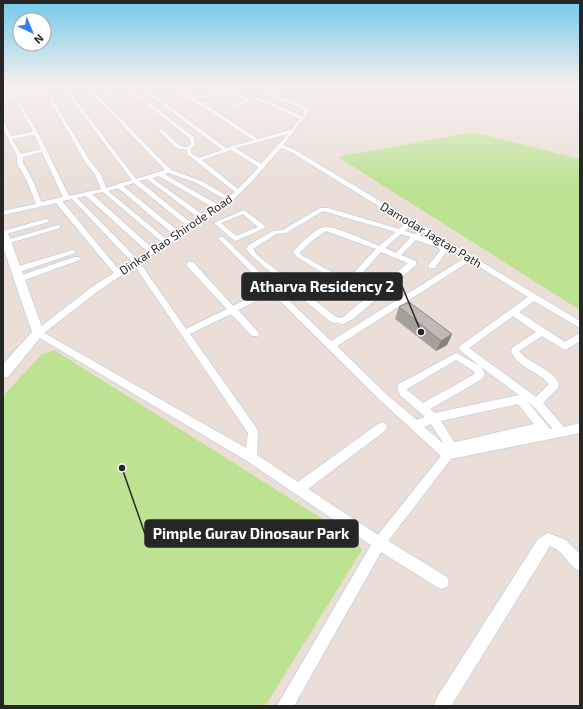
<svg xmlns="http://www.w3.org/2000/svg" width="583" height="709" viewBox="0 0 583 709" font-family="'Exo 2',sans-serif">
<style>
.green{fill:#bde292}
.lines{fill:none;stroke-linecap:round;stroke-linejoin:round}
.street-casing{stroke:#ccd4e0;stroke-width:2}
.secondary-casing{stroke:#ccd4e0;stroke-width:2}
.street{fill:#fff;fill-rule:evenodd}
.secondary{fill:#fff;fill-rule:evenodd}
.wall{fill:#a6a09a}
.shaded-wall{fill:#87827d}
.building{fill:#c1bab3;stroke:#87827d}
.labels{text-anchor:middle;stroke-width:3;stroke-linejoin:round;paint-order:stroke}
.far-street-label{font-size:12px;fill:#262626;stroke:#fff}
.leader{fill:none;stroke:#262626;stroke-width:1.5}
.callout-dot{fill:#262626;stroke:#fff;stroke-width:1.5}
.callout{fill:#262626;stroke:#262626;stroke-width:1.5}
.callout-label{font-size:15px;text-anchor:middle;font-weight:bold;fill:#fff}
</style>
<rect width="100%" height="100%" fill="#eaded7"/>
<path class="green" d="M 473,132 L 580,159 L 580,310 L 338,157 Z
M 54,350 L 356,540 L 362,550 L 265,706 L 3,706 L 3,396 L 41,355 Z"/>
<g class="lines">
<defs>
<path id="street" d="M 28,86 L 32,86 L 34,93 L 32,93 Z
M 61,86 L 65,86 L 136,179 L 165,170 L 85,86 L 89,86 L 171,170 L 201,181 L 229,197 L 235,192 L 187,154 L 187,150 L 176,148 L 158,130 L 162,129 L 180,146 L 188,147 L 191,144 L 190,139 L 124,86 L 128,86 L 194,137 L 195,144 L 191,149 L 191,153 L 199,158 L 222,150 L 138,86 L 142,86 L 226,148 L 254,140 L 191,100 L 172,86 L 176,86 L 179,88 L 196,86 L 182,89 L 194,97 L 226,90 L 219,86 L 223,86 L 249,100 L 262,96 L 264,97 L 261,98 L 302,116 L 305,110 L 270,95 L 255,86 C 258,86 304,106 309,109 L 308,113 L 283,145 L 295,150 L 580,321 L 580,328 L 534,301 L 519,312 L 565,342 L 580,333 L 580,341 L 565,350 L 542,336 L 519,351 C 528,364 558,371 559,386 L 557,389 L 543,403 L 564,427 L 580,423 L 580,433 L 451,459 L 388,541 L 447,577 L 449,582 L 447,587 L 442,589 L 437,587 L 381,552 L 294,706 L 277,706 L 371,545 L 247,461 L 35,335 L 34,333 L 35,331 L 92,287 L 114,273 L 56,203 L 3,215 L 3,211 L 36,204 L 28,183 L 17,163 L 17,156 L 3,129 L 3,123 L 5,124 L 11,136 L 33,132 L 12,94 L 15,95 L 38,133 L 69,196 L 101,189 L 95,174 L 85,162 L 44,89 L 47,90 L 90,161 L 101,174 L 106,188 L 132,180 ZM 229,92 L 235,95 L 220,99 L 220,101 L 237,96 L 245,101 L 230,105 L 230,107 L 257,100 L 300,119 L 291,130 L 258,139 L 197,99 ZM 288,134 L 261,164 L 235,148 ZM 34,135 L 41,149 L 21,154 L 12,139 ZM 281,148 L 291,152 L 406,223 L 399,229 L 328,208 L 320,208 L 283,230 L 273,231 L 249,245 L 246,249 L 253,257 L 282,282 L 274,286 L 223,237 L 219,237 L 219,239 L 268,289 L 233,306 L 193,262 L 187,262 L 187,266 L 227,309 L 186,329 L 140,263 L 232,201 L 253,180 ZM 231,150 L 259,167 L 238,189 L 202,160 ZM 42,152 L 63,197 L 41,202 L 34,183 L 23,163 L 23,157 ZM 169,173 L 197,183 L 226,200 L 218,205 L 164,174 ZM 159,176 L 214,208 L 203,215 L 152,178 ZM 147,179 L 199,218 L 191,223 L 139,181 ZM 134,183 L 187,226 L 178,231 L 123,186 ZM 118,188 L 173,234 L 166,239 L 108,191 ZM 103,192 L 162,242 L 152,248 L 92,194 ZM 86,196 L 147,251 L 136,258 L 77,198 ZM 72,199 L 132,262 L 119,270 L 62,201 ZM 323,211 L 396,232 L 379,246 C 368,241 337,227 326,227 C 316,227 300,244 294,251 L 293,252 L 297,257 L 340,283 L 353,283 L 381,252 L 408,263 L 342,318 L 336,317 L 257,255 L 253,249 L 276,234 L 286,233 ZM 411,225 L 443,245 L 420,236 L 421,234 L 420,233 L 414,234 L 405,231 ZM 326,231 L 376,249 L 348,279 L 344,279 L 301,255 L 300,252 L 313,240 ZM 401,234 L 411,237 L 396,253 L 385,248 ZM 416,240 L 439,248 L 440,251 L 428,266 L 429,268 L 435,268 L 446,252 L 447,251 L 445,246 L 465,258 L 331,341 L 278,290 L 287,286 L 331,322 L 343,324 L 353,319 L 416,265 L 416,261 L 401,255 ZM 470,261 L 528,297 L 460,346 L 459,348 L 460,350 L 480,366 L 456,353 L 399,384 L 397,387 L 400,395 L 425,417 L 417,420 L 385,393 L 337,346 ZM 135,266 L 248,433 L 246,448 L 44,333 L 98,291 ZM 272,293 L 379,399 L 441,456 L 378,535 L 308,489 L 386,430 L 387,427 L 386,424 L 382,422 L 378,424 L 298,482 L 257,455 L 258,432 L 257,429 L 190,334 L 231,314 L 252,336 L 258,336 L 259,334 L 258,332 L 238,310 ZM 513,316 L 536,332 L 512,348 L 511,352 C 519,368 538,371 549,384 L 536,397 L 469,348 ZM 456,360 L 474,371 L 475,374 L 423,403 L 407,390 L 407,389 ZM 481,367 L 519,395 L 435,413 L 430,409 L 482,379 L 485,374 ZM 528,402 L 533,406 L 553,429 L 550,429 ZM 518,404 L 534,424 L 456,442 L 454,442 L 441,421 ZM 431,424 L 444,444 L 424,427 Z
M 100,86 L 104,86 L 118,102 L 116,102 Z
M 244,210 L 265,226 L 265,228 L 235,241 L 214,223 ZM 243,214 L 258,227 L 236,236 L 221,223 Z
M 46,219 L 49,221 L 48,222 L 3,235 L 3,231 Z
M 58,225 L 60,226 L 60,228 L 6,244 L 3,243 L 4,241 Z
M 73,250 L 75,251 L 75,253 L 19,272 L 16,272 L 12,270 L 13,268 Z
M 75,257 L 78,257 L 82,259 L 22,281 L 19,281 L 15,279 L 16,277 Z
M 548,533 L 566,540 L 580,554 L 580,571 C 568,566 563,550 550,546 L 451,706 L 434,706 L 436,699 L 538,539 Z"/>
<path id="secondary" d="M 58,86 L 69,86 L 3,99 L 3,95 Z
M 3,230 L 8,233 L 44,333 L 8,377 L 3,378 L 3,364 L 32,332 L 3,247 Z"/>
</defs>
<use href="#street" class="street-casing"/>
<use href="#secondary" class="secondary-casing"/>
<use href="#street" class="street"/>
<use href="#secondary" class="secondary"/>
</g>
<path class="wall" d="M 399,307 L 452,334 L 447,345 L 436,351 L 395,319 Z"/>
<path class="shaded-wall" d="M 452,334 L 447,345 L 436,351 L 441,341 Z"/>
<path class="building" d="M 409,302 L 452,334 L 441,341 L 399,307 Z"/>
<linearGradient id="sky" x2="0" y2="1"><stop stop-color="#74c8eb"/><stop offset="0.46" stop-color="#f6f0ed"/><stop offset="1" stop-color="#f6f0ed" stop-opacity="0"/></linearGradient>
<rect width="583" height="185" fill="url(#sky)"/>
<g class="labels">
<g class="far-street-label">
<text transform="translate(176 235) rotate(-34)" y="4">Dinkar Rao Shirode Road</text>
<text transform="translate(431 235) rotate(31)" y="4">Damodar Jagtap Path</text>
</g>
</g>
<path class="leader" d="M421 332L402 286M122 468L145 534"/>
<g class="callout-dot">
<circle cx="421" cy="332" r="4"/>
<circle cx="122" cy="468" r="4"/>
</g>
<g class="callout">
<rect x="242" y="273" width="160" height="27" rx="4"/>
<rect x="145" y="520" width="213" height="27" rx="4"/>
</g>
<g class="callout-label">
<text x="322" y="292">Atharva Residency 2</text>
<text x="251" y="539">Pimple Gurav Dinosaur Park</text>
</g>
<rect width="583" height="709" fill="none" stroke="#262626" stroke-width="8"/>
<g transform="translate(32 32) rotate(136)"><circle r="19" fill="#ffffff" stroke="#a8a8a8"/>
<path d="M0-3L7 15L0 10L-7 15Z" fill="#3280fc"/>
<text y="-6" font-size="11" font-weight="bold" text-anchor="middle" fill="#262626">N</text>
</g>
</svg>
